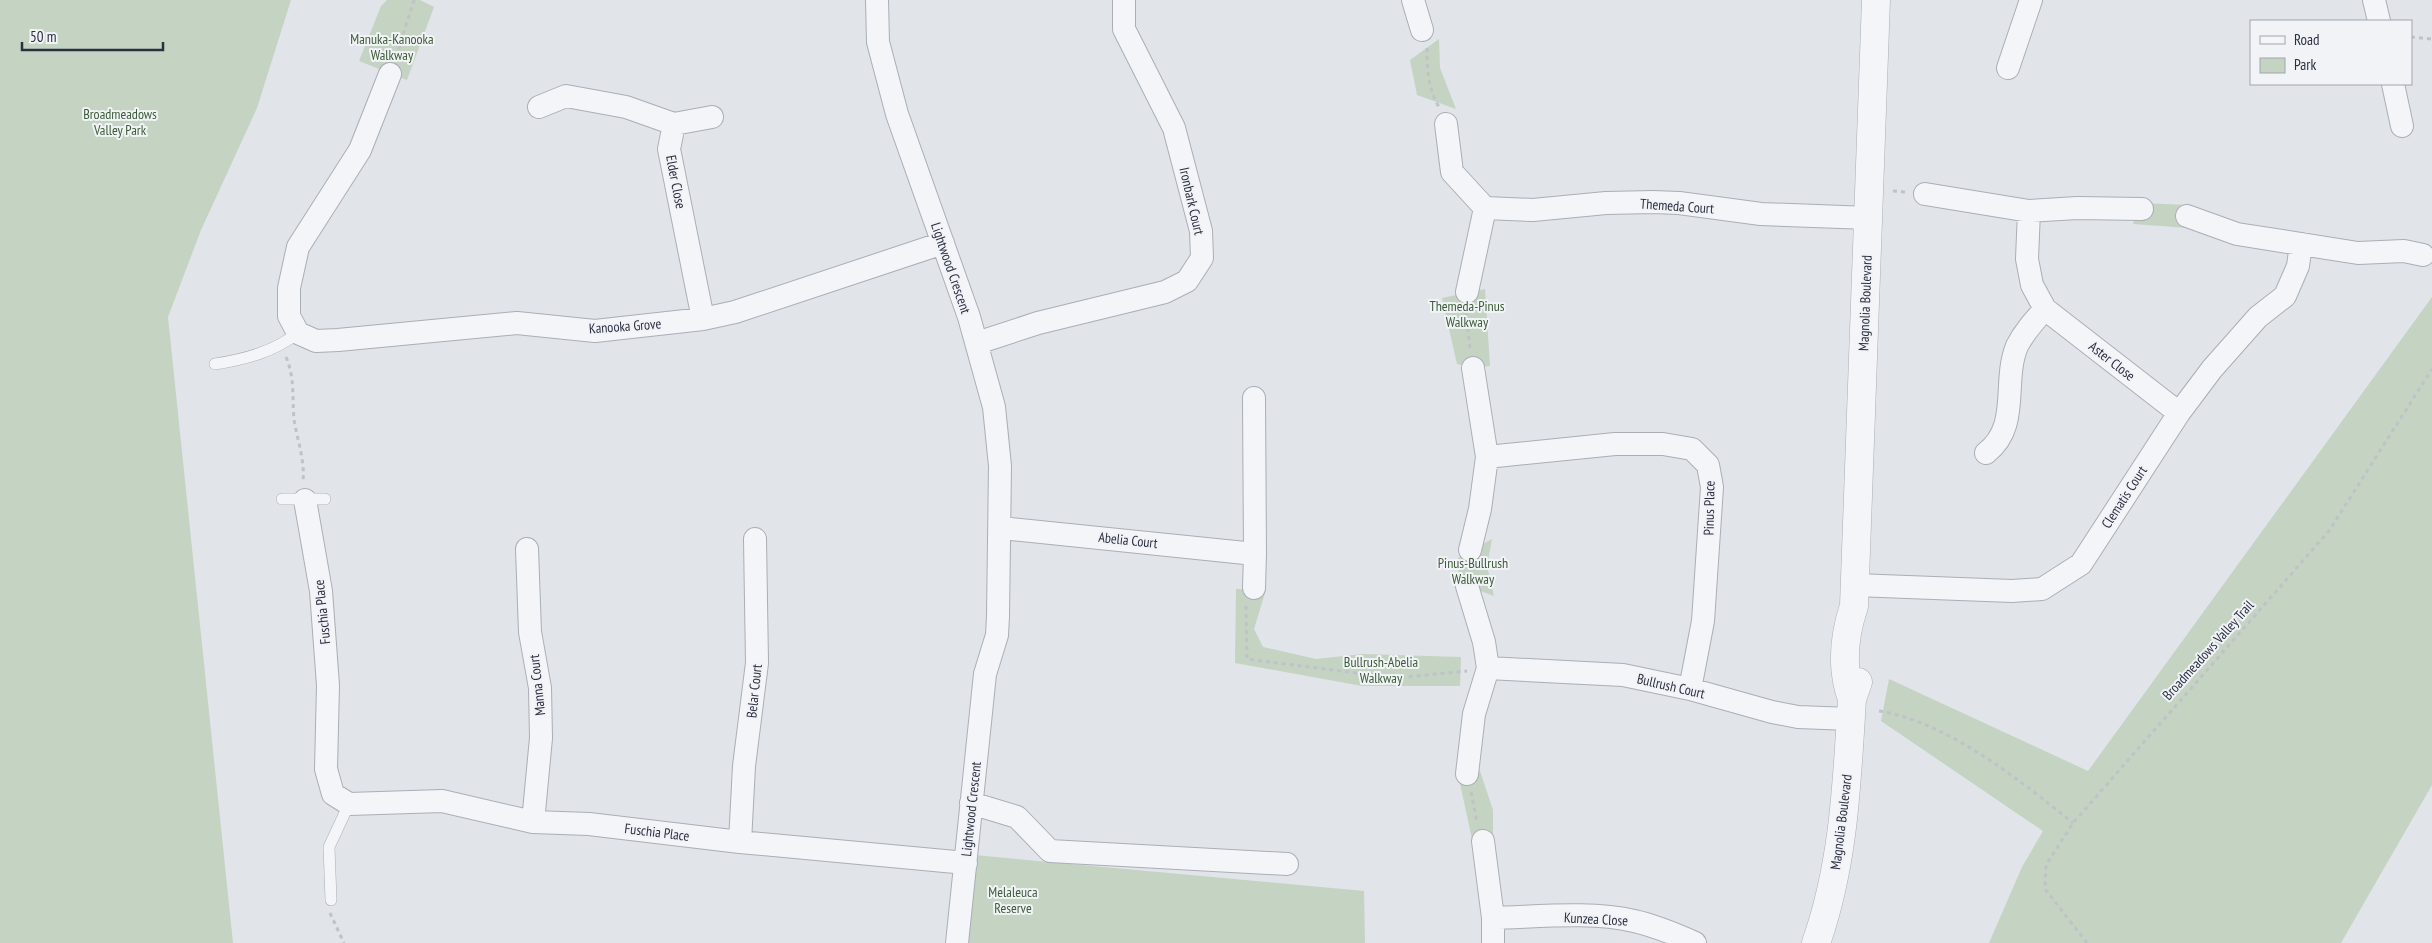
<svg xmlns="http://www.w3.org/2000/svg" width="2432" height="943" viewBox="0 0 2432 943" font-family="'PT Sans Narrow',sans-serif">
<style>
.green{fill:#c5d3c2}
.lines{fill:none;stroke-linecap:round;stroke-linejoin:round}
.service-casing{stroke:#aaaeb6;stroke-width:12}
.minor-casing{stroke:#aaaeb6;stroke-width:24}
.tertiary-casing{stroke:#aaaeb6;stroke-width:29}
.path{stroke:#bfc2c8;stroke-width:3;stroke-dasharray:4 4;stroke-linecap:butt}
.service{stroke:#f4f5f8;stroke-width:11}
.minor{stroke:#f4f5f8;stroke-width:22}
.tertiary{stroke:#f4f5f8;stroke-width:28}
.labels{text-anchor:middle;stroke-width:4;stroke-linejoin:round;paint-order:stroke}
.park-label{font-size:14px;fill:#3b5c38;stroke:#f1f3f7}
.street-label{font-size:14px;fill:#2a3040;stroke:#f1f3f7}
</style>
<rect width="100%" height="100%" fill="#e1e4e9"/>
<path class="green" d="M 0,0 L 291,0 L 257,108 L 201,230 L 168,317 L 233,943 L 0,943 Z
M 387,0 L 420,0 L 434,7 L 407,80 L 359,61 L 381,6 Z
M 1439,39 L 1440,68 L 1456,109 L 1417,95 L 1410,60 Z
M 2140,203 L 2189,205 L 2188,228 L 2133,224 Z
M 1485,289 L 1490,366 L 1473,368 L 1457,364 L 1442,298 Z
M 2432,297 L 2432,785 L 2341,943 L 1989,943 L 2022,867 L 2043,831 L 1881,721 L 1889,679 L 2088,771 Z
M 1492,539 L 1487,566 L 1494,596 L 1467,586 L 1459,581 L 1458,558 Z
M 1236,589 L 1266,590 L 1254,629 L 1263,647 L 1316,659 L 1362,654 L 1461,657 L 1460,686 L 1362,686 L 1235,663 Z
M 1480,771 L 1493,810 L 1493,835 L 1483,841 L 1472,839 L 1458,774 Z
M 974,855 L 1364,891 L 1365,943 L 965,943 Z"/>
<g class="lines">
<defs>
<path id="service" d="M 215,364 C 246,359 273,352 298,333
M 282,499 L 325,499
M 331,900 L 329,847 L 349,804"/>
<path id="minor" d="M 877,0 L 878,42 L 897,114 L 969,317 L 994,407 L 1000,466 L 998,616 L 997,635 L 985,674 L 957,943
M 1413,0 L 1422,30
M 2374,0 L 2379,21
M 2008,68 L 2031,0
M 390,74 L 360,150 L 298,247 L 289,288 L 289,316 L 298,333 L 316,341 L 338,340 L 517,323 L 595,331 L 703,319 L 735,312 L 943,243
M 2393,84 L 2402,126
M 539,107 L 566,96 L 626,107 L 674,124 L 669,149 L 703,319
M 674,124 L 712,117
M 1446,124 L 1452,172 L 1485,208 L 1467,292
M 1925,194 L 2029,211 L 2077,208 L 2142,209
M 1485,208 L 1533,210 L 1606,203 L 1653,202 L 1679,203 L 1761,214 L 1869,218
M 2029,211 L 2027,259 L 2032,285 L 2045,309 L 2179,413
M 2187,216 L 2237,234 L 2358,253 L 2404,251 L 2423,255
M 977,343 L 1038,323 L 1165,292 L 1187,281 L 1202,258 L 1201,231 L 1174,128 L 1124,29 L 1124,0
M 1986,453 C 2021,426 2002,382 2017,346 C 2024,332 2034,321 2045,309
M 1487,457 L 1615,444 L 1663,444 L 1692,449 L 1708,465 L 1712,487 L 1703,621 L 1690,689
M 305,500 L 321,591 L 328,685 L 326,769 L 333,794 L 349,804 L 442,801 L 533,822 L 589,824 L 740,842 L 966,863
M 1001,528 L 1255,554 L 1254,398
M 527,549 L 530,632 L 540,688 L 541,738 L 533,822
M 1470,550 L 1480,509 L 1487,457 L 1473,368
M 1855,585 L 2012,591 L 2042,589 L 2081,564 L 2179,413 L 2212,369 L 2258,317 L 2285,296 L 2298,266 L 2301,244
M 1467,586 L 1484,642 L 1488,668 L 1474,714 L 1467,774
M 1254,588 L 1255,554
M 1488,668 L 1623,675 L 1690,689 L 1772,712 L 1798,717 L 1851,719
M 971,803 L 1017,817 L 1050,851 L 1287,864
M 1483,841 L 1493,918 L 1493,943
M 740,842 L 744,766 L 757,663 L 755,539
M 1493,918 C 1537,917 1591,911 1634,921 C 1656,926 1675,934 1695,943"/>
<path id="tertiary" d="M 1852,699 C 1841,669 1844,636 1854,606 L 1876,0
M 1816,943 C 1844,864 1847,781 1852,699 L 1858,682"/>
</defs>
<use href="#service" class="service-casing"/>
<use href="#minor" class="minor-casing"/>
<use href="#tertiary" class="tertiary-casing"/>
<path class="path" d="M 2411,37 L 2432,39
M 1427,48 C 1427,68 1428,89 1439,107
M 396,57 L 414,0
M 1893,191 L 1905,192
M 1466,312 L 1470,348
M 286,357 C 295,378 292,397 294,419 C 297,440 305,459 303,481
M 1246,606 L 1247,659 L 1395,678 L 1467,671
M 1879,711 C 1946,721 2021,781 2073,823
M 1471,792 L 1477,822
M 330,913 L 344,943
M 2087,943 L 2045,889 L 2046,865 L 2073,823 L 2329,531 L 2432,369"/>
<use href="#service" class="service"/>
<use href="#minor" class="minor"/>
<use href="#tertiary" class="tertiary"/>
</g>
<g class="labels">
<g class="park-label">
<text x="392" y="44">Manuka-Kanooka<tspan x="392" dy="16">Walkway</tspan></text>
<text x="120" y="119">Broadmeadows<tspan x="120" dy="16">Valley Park</tspan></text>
<text x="1467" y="311">Themeda-Pinus<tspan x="1467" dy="16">Walkway</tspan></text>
<text x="1473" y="568">Pinus-Bullrush<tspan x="1473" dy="16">Walkway</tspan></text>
<text x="1381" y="667">Bullrush-Abelia<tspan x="1381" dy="16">Walkway</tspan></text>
<text x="1013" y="897">Melaleuca<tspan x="1013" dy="16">Reserve</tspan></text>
</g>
<g class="street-label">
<text transform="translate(676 182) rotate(79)" y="5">Elder Close</text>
<text transform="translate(1192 201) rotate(77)" y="5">Ironbark Court</text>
<text transform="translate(1677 206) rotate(4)" y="5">Themeda Court</text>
<text transform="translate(951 268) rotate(71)" y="5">Lightwood Crescent</text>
<text transform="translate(1865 303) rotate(-88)" y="5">Magnolia Boulevard</text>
<text transform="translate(625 326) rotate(-4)" y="5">Kanooka Grove</text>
<text transform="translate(2112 361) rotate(38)" y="5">Aster Close</text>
<text transform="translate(2124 497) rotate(-57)" y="5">Clematis Court</text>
<text transform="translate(1709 508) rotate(-89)" y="5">Pinus Place</text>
<text transform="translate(1128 540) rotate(6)" y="5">Abelia Court</text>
<text transform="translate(322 612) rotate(-96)" y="5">Fuschia Place</text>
<text transform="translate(2208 650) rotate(-48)" y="5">Broadmeadows Valley Trail</text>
<text transform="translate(537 685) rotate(-96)" y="5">Manna Court</text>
<text transform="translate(1671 686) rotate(13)" y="5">Bullrush Court</text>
<text transform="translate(754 691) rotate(-84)" y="5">Belar Court</text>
<text transform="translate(971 809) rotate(-84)" y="5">Lightwood Crescent</text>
<text transform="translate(1841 822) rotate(-83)" y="5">Magnolia Boulevard</text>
<text transform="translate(657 832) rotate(7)" y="5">Fuschia Place</text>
<text transform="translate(1596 919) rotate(3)" y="5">Kunzea Close</text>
</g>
</g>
<rect x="2250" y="20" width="162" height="65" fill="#f1f3f7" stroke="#a1a5ae"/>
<rect x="2260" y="36" width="25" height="8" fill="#f4f5f8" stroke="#a1a5ae"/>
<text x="2294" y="45" font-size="15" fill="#2a3040">Road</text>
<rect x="2260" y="58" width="25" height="15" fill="#c5d3c2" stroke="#a1a5ae"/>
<text x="2294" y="70" font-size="15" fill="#2a3040">Park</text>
<path d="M22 42v8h141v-8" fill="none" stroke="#2a3040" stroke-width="2.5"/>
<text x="30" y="42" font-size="15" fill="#2a3040" stroke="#f1f3f7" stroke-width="4" paint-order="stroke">50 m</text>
</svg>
